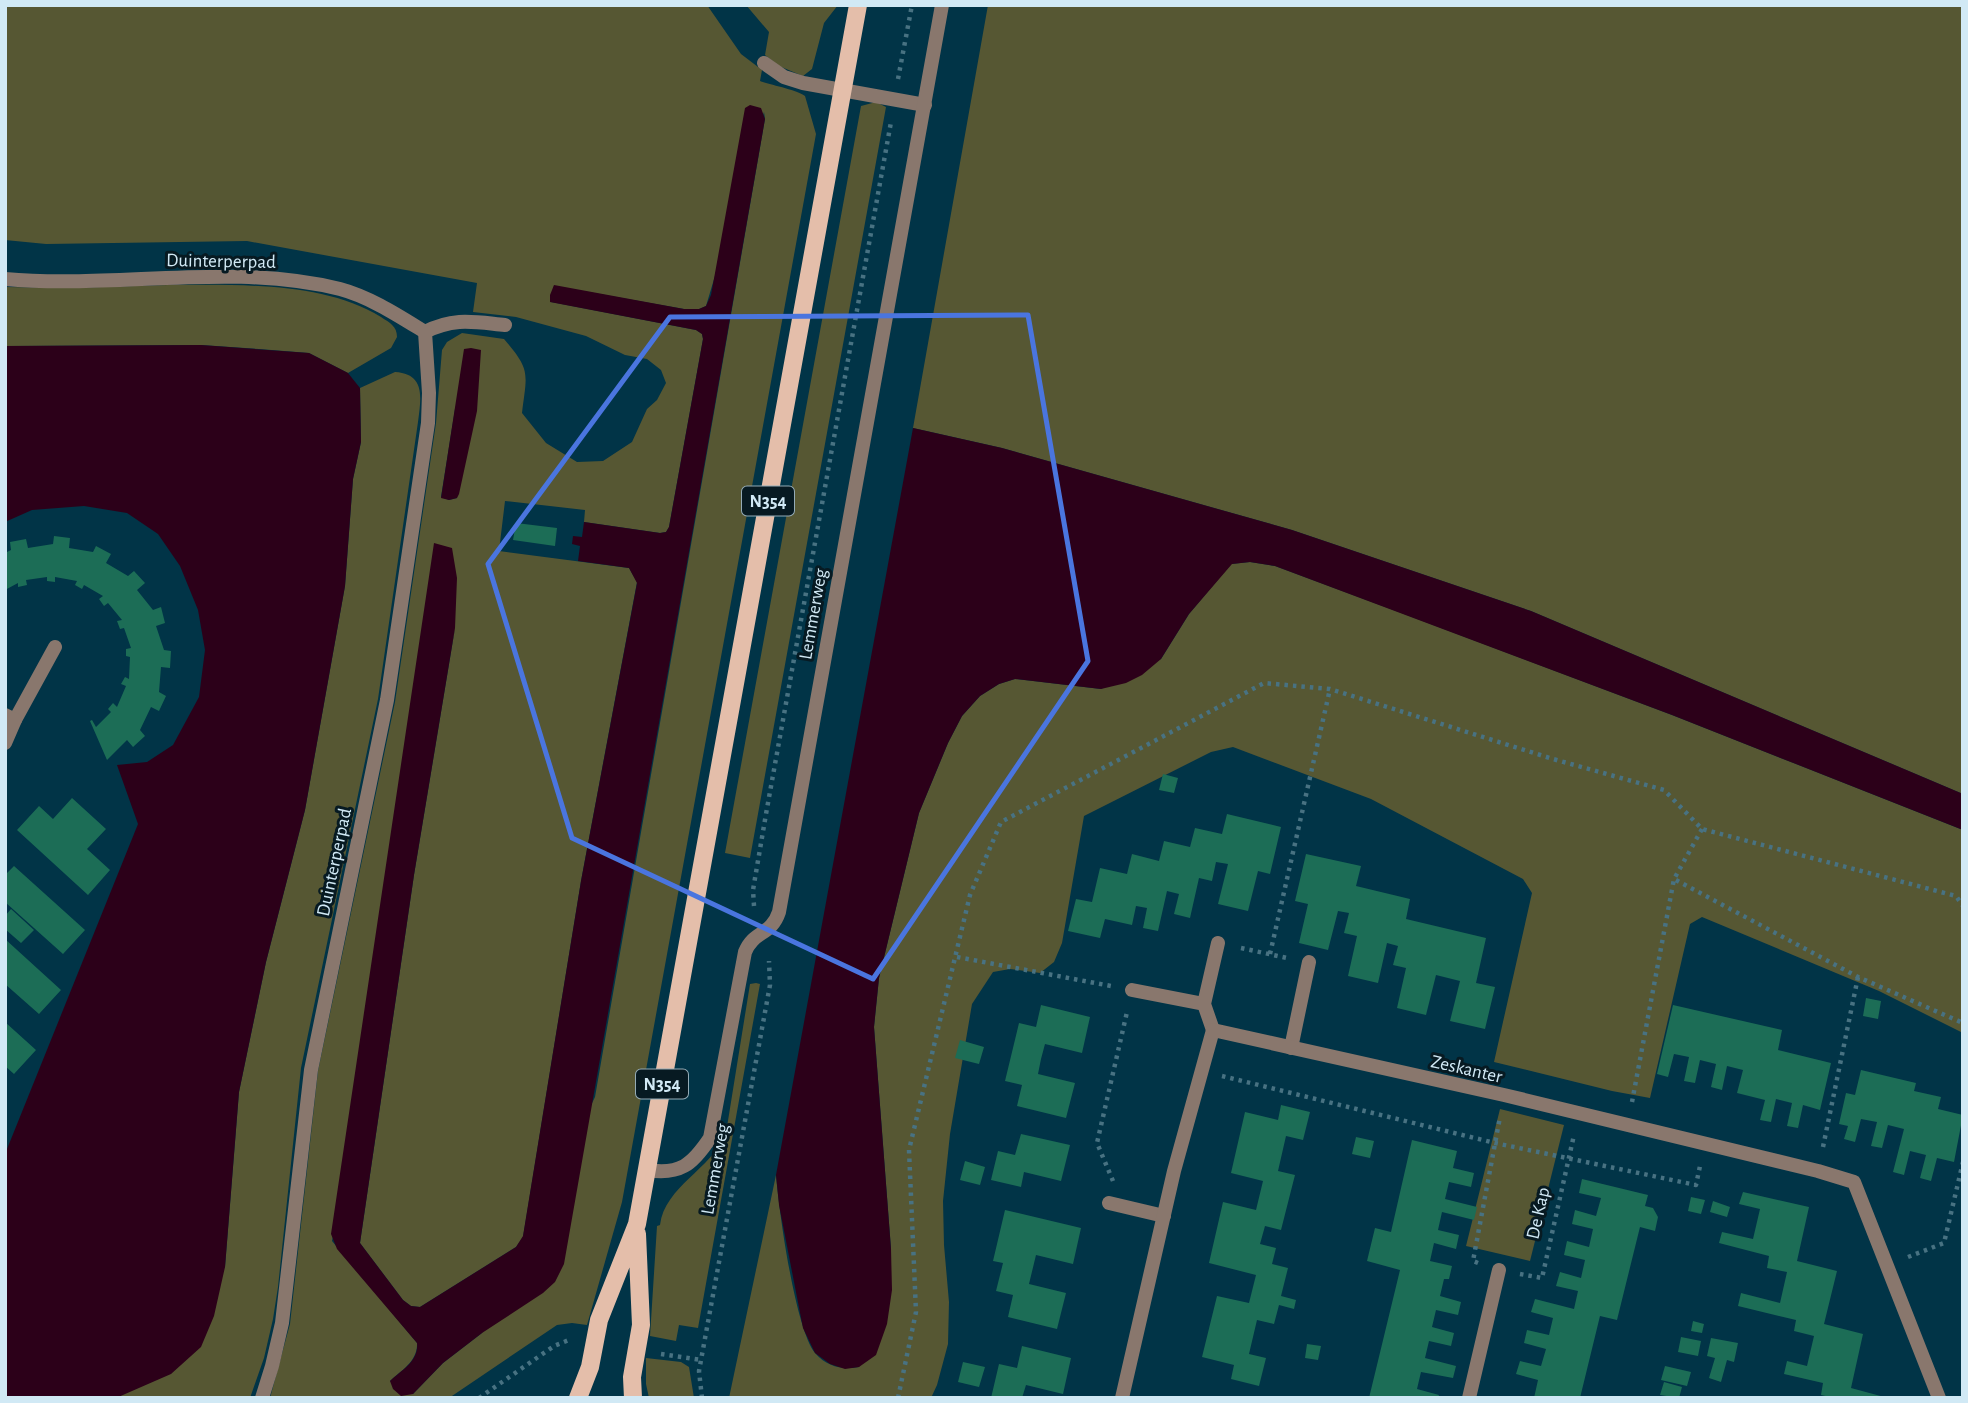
<svg xmlns="http://www.w3.org/2000/svg" width="1968" height="1403" viewBox="0 0 1968 1403" font-family="'Alegreya Sans',sans-serif">
<style>
.green{fill:#565733;fill-rule:evenodd}
.water{fill:#2c0019}
.building{fill:#1c6d56}
.lines{fill:none;stroke-linecap:round;stroke-linejoin:round}
.path{stroke:#487282;stroke-width:4.5;stroke-dasharray:3.5 5;stroke-linecap:butt}
.service{stroke:#89776d;stroke-width:14}
.pedestrian{stroke:#89776d;stroke-width:14}
.minor{stroke:#89776d;stroke-width:14}
.primary{stroke:#e4beaa;stroke-width:18}
.marked{fill:none;stroke:#4a75df;stroke-width:5;stroke-linejoin:round}
.labels{text-anchor:middle;stroke-width:6;stroke-linejoin:round;paint-order:stroke}
.shield{fill:#071a22;stroke:#94abb6;stroke-width:2}
.shield-label{font-size:18px;font-weight:bold;fill:#d1e9f5}
.street-label{font-size:19px;fill:#d1e9f5;stroke:#071a22}
</style>
<rect width="100%" height="100%" fill="#013447"/>
<path class="green" d="M 5,5 L 707,5 L 741,54 L 762,70 L 760,81 C 771,85 798,90 805,96 L 816,134 L 622,1202 L 587,1325 L 572,1323 L 557,1325 L 449,1398 L 270,1398 L 290,1324 L 318,1071 L 395,702 L 436,423 L 442,350 L 447,342 L 462,333 L 504,339 C 531,370 527,373 522,413 L 546,443 L 577,462 L 603,461 L 632,442 L 647,409 L 657,400 L 666,383 L 661,370 L 647,359 L 625,355 L 586,336 L 516,317 L 473,312 L 477,283 L 247,241 L 46,244 L 5,240 ZM 764,112 L 765,119 L 595,1097 L 482,1333 L 443,1363 L 413,1394 L 390,1381 C 402,1370 418,1361 417,1343 L 332,1241 L 455,628 L 414,875 L 360,1243 L 403,1300 L 411,1306 L 420,1307 L 516,1247 L 523,1237 L 581,881 L 637,582 L 629,568 L 499,551 L 505,501 L 585,510 L 584,522 L 660,533 L 666,532 L 669,527 L 703,339 L 702,334 L 696,330 L 551,302 L 554,286 L 684,309 L 699,309 L 706,306 ZM 455,409 L 457,498 L 449,500 L 441,497 Z
M 746,5 L 838,5 L 824,23 L 812,69 L 803,76 L 779,66 L 765,55 L 769,32 Z
M 988,5 L 1963,5 L 1963,794 L 1531,611 L 1292,530 L 1002,448 L 913,428 Z
M 876,102 L 886,107 L 750,858 L 725,853 L 861,106 Z
M 168,285 C 235,285 323,281 381,317 C 390,323 397,326 397,337 L 391,348 L 348,373 L 309,353 L 259,349 L 201,345 L 5,346 L 5,287 L 70,288 Z
M 395,372 C 426,374 421,398 418,422 L 378,699 L 301,1068 L 278,1287 L 273,1319 L 264,1358 L 250,1398 L 116,1398 L 120,1396 L 225,1267 L 239,1092 L 266,962 L 305,810 L 345,586 L 353,479 L 361,442 L 360,388 Z
M 1250,562 L 1275,566 L 1404,614 L 1672,715 L 1963,830 L 1963,1033 L 1879,991 L 1702,917 L 1690,924 L 1650,1098 L 1612,1091 L 1494,1062 L 1532,893 L 1523,879 L 1371,799 L 1233,747 L 1211,752 L 1084,816 L 1062,943 L 1054,962 L 1040,973 L 1010,969 L 993,972 L 972,1004 L 950,1134 L 943,1201 L 944,1245 L 949,1302 L 948,1344 L 937,1385 L 931,1398 L 729,1398 L 776,1175 C 779,1211 795,1328 815,1353 C 827,1367 843,1370 859,1367 L 891,1249 L 874,1027 L 879,978 L 919,813 L 948,743 L 962,716 L 980,696 L 999,684 L 1015,679 L 1101,689 L 1161,659 L 1189,614 L 1231,564 Z
M 756,983 L 760,984 L 698,1328 L 679,1325 L 676,1341 L 650,1336 L 657,1226 L 660,1225 C 665,1186 711,1170 726,1133 L 750,984 Z
M 1500,1109 L 1564,1125 L 1530,1261 L 1466,1246 Z
M 646,1358 L 681,1362 L 689,1367 L 694,1398 L 649,1398 L 646,1384 Z"/>
<path class="water" d="M 750,105 L 761,108 L 765,119 L 564,1264 L 555,1282 L 543,1293 L 482,1333 L 443,1363 L 413,1394 L 401,1396 L 393,1389 L 390,1381 C 402,1370 419,1361 417,1343 L 337,1249 L 331,1234 L 434,543 L 452,548 L 457,578 L 455,628 L 414,875 L 360,1243 L 403,1300 L 411,1306 L 420,1307 L 516,1247 L 523,1236 L 581,881 L 637,583 L 629,568 L 578,561 L 580,546 L 572,544 L 573,536 L 582,537 L 584,522 L 660,533 L 666,532 L 669,527 L 703,339 L 702,334 L 696,330 L 550,302 L 550,295 L 554,285 L 684,309 L 699,309 L 706,306 L 711,295 L 745,108 Z
M 201,345 L 309,353 L 348,373 L 360,388 L 361,442 L 353,479 L 345,586 L 305,810 L 266,962 L 239,1092 L 225,1267 L 214,1316 L 201,1347 L 171,1374 L 116,1398 L 5,1398 L 5,1154 L 138,824 L 117,765 L 147,762 L 173,745 L 199,697 L 205,650 L 198,610 L 180,566 L 158,534 L 127,513 L 84,506 L 32,510 L 5,522 L 5,346 Z
M 471,348 L 481,350 L 477,411 L 459,494 L 457,498 L 449,500 L 441,498 L 464,349 Z
M 913,428 L 1002,448 L 1292,530 L 1531,611 L 1963,794 L 1963,830 L 1672,715 L 1275,566 L 1250,562 L 1232,564 L 1189,614 L 1161,659 L 1142,675 L 1126,683 L 1101,689 L 1015,679 L 999,684 L 980,696 L 962,716 L 948,743 L 919,813 L 879,978 L 874,1027 L 891,1249 L 892,1290 L 887,1324 L 876,1355 L 859,1367 L 845,1369 L 830,1364 L 815,1353 L 803,1328 L 779,1205 L 776,1175 Z"/>
<path class="building" d="M 516,523 L 557,528 L 555,546 L 513,540 Z
M 54,536 L 70,538 L 69,548 L 93,552 L 96,546 L 111,554 L 106,563 L 128,576 L 134,571 L 145,583 L 137,590 L 153,610 L 161,607 L 165,623 L 156,626 L 164,650 L 171,651 L 170,668 L 161,667 L 159,692 L 166,696 L 159,711 L 151,707 L 140,730 L 145,736 L 133,747 L 127,740 L 107,760 L 90,721 L 92,720 L 96,727 L 111,712 L 108,709 L 113,703 L 117,707 L 126,686 L 121,684 L 125,677 L 129,679 L 130,657 L 126,656 L 126,649 L 131,648 L 124,628 L 120,629 L 117,621 L 122,620 L 108,603 L 104,606 L 99,599 L 103,596 L 84,585 L 82,589 L 75,585 L 77,581 L 55,577 L 55,582 L 47,581 L 47,577 L 26,580 L 27,585 L 18,587 L 18,583 L 5,590 L 5,553 L 11,550 L 10,542 L 26,539 L 28,548 L 53,544 Z
M 1163,774 L 1178,778 L 1174,793 L 1159,790 Z
M 72,798 L 106,829 L 87,849 L 110,870 L 88,895 L 17,830 L 39,806 L 53,819 Z
M 1227,814 L 1281,827 L 1270,874 L 1258,871 L 1248,911 L 1218,904 L 1228,864 L 1216,862 L 1212,881 L 1199,878 L 1190,918 L 1174,914 L 1179,894 L 1167,891 L 1158,931 L 1143,928 L 1147,908 L 1136,906 L 1132,925 L 1105,919 L 1100,938 L 1068,931 L 1076,899 L 1092,902 L 1100,868 L 1127,874 L 1132,854 L 1159,861 L 1164,841 L 1190,847 L 1195,828 L 1222,834 Z
M 1306,854 L 1361,866 L 1356,886 L 1410,899 L 1406,919 L 1486,938 L 1476,983 L 1495,987 L 1485,1029 L 1450,1021 L 1460,981 L 1436,975 L 1426,1015 L 1397,1008 L 1406,968 L 1393,965 L 1398,946 L 1387,943 L 1378,983 L 1348,976 L 1357,936 L 1344,933 L 1349,913 L 1338,911 L 1328,950 L 1299,943 L 1308,904 L 1295,901 Z
M 14,866 L 85,930 L 63,954 L 5,902 L 5,875 Z
M 11,909 L 34,930 L 21,943 L 5,929 L 5,916 Z
M 5,939 L 61,990 L 39,1014 L 5,984 Z
M 1866,998 L 1881,1001 L 1878,1019 L 1863,1016 Z
M 1041,1005 L 1090,1017 L 1082,1053 L 1045,1044 L 1041,1059 L 1038,1074 L 1075,1083 L 1066,1118 L 1017,1106 L 1022,1085 L 1005,1081 L 1019,1023 L 1036,1027 Z
M 1673,1005 L 1782,1030 L 1778,1050 L 1831,1063 L 1820,1110 L 1803,1105 L 1798,1128 L 1787,1126 L 1792,1103 L 1776,1099 L 1771,1122 L 1760,1120 L 1765,1100 L 1737,1093 L 1743,1070 L 1727,1066 L 1722,1090 L 1711,1087 L 1716,1064 L 1700,1060 L 1695,1083 L 1684,1081 L 1689,1057 L 1674,1054 L 1668,1077 L 1657,1074 Z
M 5,1022 L 36,1050 L 14,1074 L 5,1066 Z
M 960,1040 L 984,1047 L 979,1064 L 955,1058 Z
M 1861,1070 L 1916,1083 L 1914,1091 L 1941,1097 L 1938,1109 L 1963,1115 L 1954,1162 L 1937,1158 L 1931,1181 L 1920,1178 L 1926,1155 L 1910,1151 L 1904,1175 L 1893,1172 L 1904,1129 L 1888,1125 L 1882,1148 L 1871,1146 L 1877,1122 L 1861,1119 L 1855,1142 L 1844,1139 L 1848,1126 L 1839,1124 L 1846,1093 L 1855,1095 Z
M 1281,1105 L 1310,1112 L 1303,1140 L 1286,1136 L 1278,1171 L 1295,1175 L 1281,1230 L 1265,1226 L 1260,1244 L 1276,1248 L 1272,1264 L 1288,1268 L 1281,1296 L 1296,1300 L 1294,1309 L 1279,1305 L 1274,1324 L 1257,1320 L 1249,1354 L 1266,1358 L 1259,1386 L 1231,1379 L 1234,1365 L 1202,1357 L 1217,1296 L 1249,1303 L 1256,1275 L 1209,1263 L 1223,1202 L 1256,1210 L 1263,1181 L 1231,1173 L 1245,1112 L 1278,1120 Z
M 1021,1134 L 1070,1145 L 1061,1181 L 1024,1172 L 1021,1187 L 991,1180 L 998,1151 L 1015,1155 Z
M 1356,1137 L 1374,1141 L 1370,1158 L 1352,1154 Z
M 1412,1140 L 1457,1151 L 1453,1168 L 1474,1173 L 1471,1187 L 1449,1182 L 1445,1199 L 1477,1207 L 1474,1220 L 1442,1212 L 1438,1230 L 1459,1235 L 1456,1249 L 1434,1243 L 1430,1261 L 1452,1266 L 1449,1279 L 1444,1279 L 1440,1296 L 1461,1302 L 1458,1315 L 1436,1310 L 1432,1327 L 1454,1333 L 1451,1346 L 1429,1341 L 1425,1358 L 1456,1366 L 1453,1378 L 1421,1372 L 1417,1389 L 1439,1395 L 1438,1398 L 1369,1398 L 1400,1270 L 1367,1261 L 1375,1228 L 1391,1232 Z
M 965,1161 L 985,1167 L 980,1185 L 960,1180 Z
M 1582,1179 L 1648,1195 L 1645,1206 L 1653,1208 L 1658,1217 L 1655,1231 L 1640,1227 L 1617,1320 L 1600,1316 L 1580,1398 L 1534,1398 L 1538,1380 L 1516,1374 L 1520,1361 L 1541,1366 L 1546,1349 L 1524,1343 L 1527,1330 L 1549,1335 L 1553,1318 L 1531,1312 L 1535,1299 L 1574,1309 L 1578,1291 L 1556,1286 L 1560,1272 L 1581,1278 L 1585,1260 L 1564,1255 L 1567,1241 L 1589,1247 L 1593,1229 L 1572,1224 L 1575,1210 L 1596,1216 L 1601,1198 L 1579,1193 Z
M 1743,1192 L 1809,1207 L 1797,1261 L 1837,1271 L 1824,1324 L 1863,1334 L 1851,1388 L 1888,1398 L 1834,1398 L 1821,1395 L 1823,1383 L 1784,1374 L 1787,1361 L 1807,1366 L 1814,1336 L 1794,1331 L 1796,1320 L 1738,1306 L 1741,1293 L 1780,1303 L 1787,1272 L 1767,1268 L 1769,1256 L 1719,1243 L 1722,1232 L 1753,1239 L 1760,1209 L 1739,1204 Z
M 1691,1197 L 1705,1200 L 1701,1214 L 1688,1211 Z
M 1713,1201 L 1730,1207 L 1727,1217 L 1710,1212 Z
M 1005,1210 L 1081,1228 L 1073,1264 L 1036,1255 L 1029,1284 L 1066,1293 L 1057,1329 L 1008,1317 L 1013,1295 L 996,1291 L 1003,1263 L 993,1261 Z
M 1693,1321 L 1704,1324 L 1702,1333 L 1691,1331 Z
M 1681,1337 L 1701,1341 L 1698,1356 L 1678,1352 Z
M 1711,1338 L 1738,1343 L 1734,1362 L 1727,1360 L 1721,1382 L 1709,1378 L 1715,1358 L 1707,1356 Z
M 1307,1344 L 1321,1346 L 1318,1360 L 1305,1358 Z
M 1022,1346 L 1071,1358 L 1063,1394 L 1026,1385 L 1022,1398 L 991,1398 L 999,1364 L 1017,1368 Z
M 963,1362 L 985,1367 L 979,1387 L 958,1382 Z
M 1665,1366 L 1691,1372 L 1687,1386 L 1661,1380 Z
M 1664,1382 L 1682,1387 L 1679,1398 L 1660,1395 Z"/>
<g class="lines">
<path class="path" d="M 898,79 L 912,5
M 1702,829 L 1674,879 L 1858,977 L 1963,1023
M 754,906 L 753,890 L 766,814 L 891,122
M 1241,948 L 1287,958
M 1270,954 L 1330,689
M 957,957 L 1111,986
M 1222,1076 L 1495,1143 L 1696,1185 L 1700,1166
M 1632,1102 L 1674,879
M 1823,1147 L 1858,977
M 1113,1181 L 1097,1143 L 1127,1012
M 1908,1257 L 1944,1243 L 1963,1162
M 1478,1263 L 1473,1261 L 1500,1117
M 1520,1274 L 1542,1278 L 1574,1135
M 661,1354 L 701,1360
M 479,1398 L 554,1346 L 569,1340
M 702,1398 L 699,1371 L 770,985 L 769,961
M 898,1398 L 916,1312 L 909,1150 L 970,895 L 1001,822 L 1264,683 L 1330,689 L 1553,759 L 1664,790 L 1702,829 L 1956,896 L 1963,906"/>
<path class="service" d="M 764,63 L 784,77 L 803,83 L 925,105
M 15,720 L 55,647
M 1132,990 L 1204,1004
M 1213,1030 L 1204,1004 L 1218,943
M 1291,1048 L 1309,962
M 1109,1203 L 1164,1216"/>
<path class="pedestrian" d="M 1469,1398 L 1499,1270"/>
<path class="minor" d="M 5,279 C 116,289 230,262 340,289 C 370,297 399,316 425,332
M 5,715 L 15,720 L 5,743
M 647,1170 C 680,1175 692,1165 710,1138 L 745,952 C 754,930 771,936 779,912 L 942,5
M 262,1398 L 272,1366 L 282,1323 L 311,1070 L 387,700 L 428,423 L 429,393 L 425,332 C 454,317 474,322 505,325
M 1122,1398 L 1174,1171 L 1213,1030 L 1504,1095 L 1818,1171 L 1854,1182 L 1939,1398"/>
<path class="primary" d="M 578,1398 L 590,1367 L 599,1320 L 637,1224 L 858,5
M 633,1398 L 632,1377 L 641,1325 L 637,1234"/>
</g>
<path class="marked" d="M 1028,315 L 1088,661 L 873,979 L 572,838 L 488,564 L 670,317 Z"/>
<g class="labels">
<g class="shield">
<rect x="742" y="486.5" width="52" height="29" rx="5"/>
<rect x="636" y="1069.5" width="52" height="29" rx="5"/>
</g>
<g class="shield-label">
<text x="768" y="507">N354</text>
<text x="662" y="1090">N354</text>
</g>
<g class="street-label">
<text transform="translate(221 260) rotate(1)" y="7">Duinterperpad</text>
<text transform="translate(812 614) rotate(-80)" y="7">Lemmerweg</text>
<text transform="translate(333 862) rotate(-78)" y="7">Duinterperpad</text>
<text transform="translate(1467 1068) rotate(13)" y="7">Zeskanter</text>
<text transform="translate(714 1169) rotate(-80)" y="7">Lemmerweg</text>
<text transform="translate(1537 1213) rotate(-77)" y="7">De Kap</text>
</g>
</g>
<rect width="1968" height="1403" fill="none" stroke="#d1e9f5" stroke-width="14"/>
</svg>
